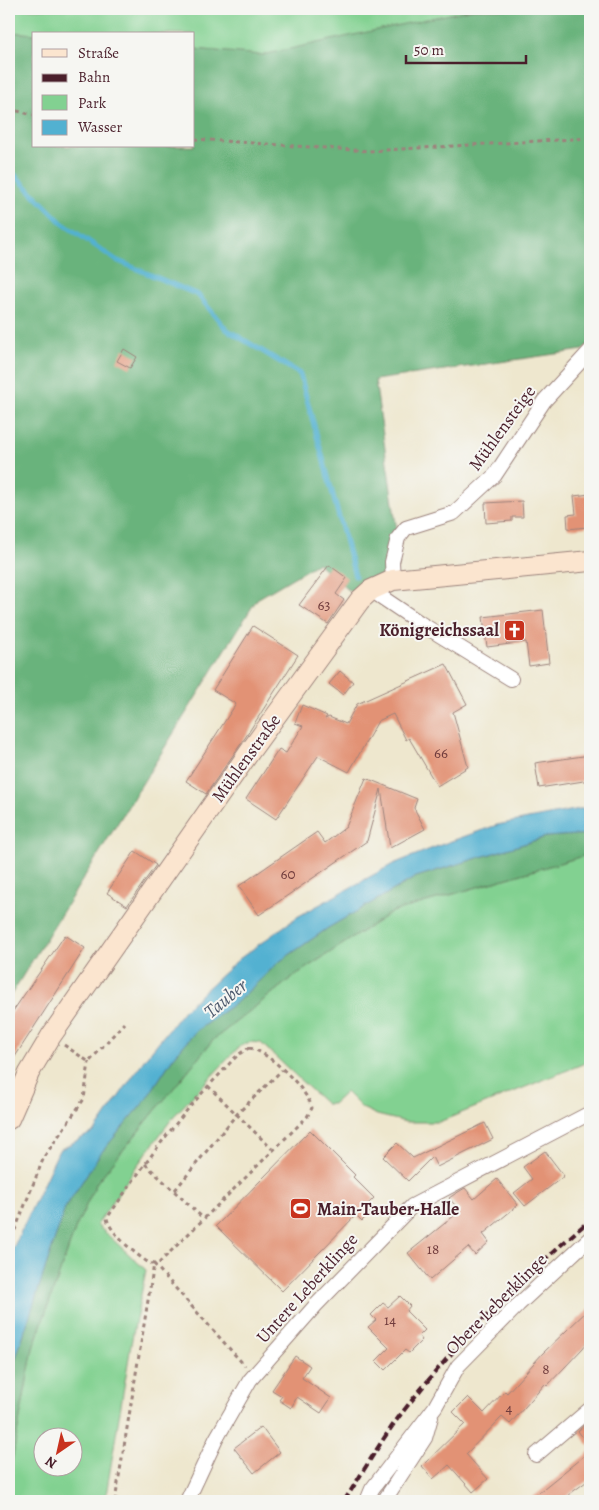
<svg xmlns="http://www.w3.org/2000/svg" width="599" height="1510" viewBox="0 0 599 1510" font-family="Alegreya,serif">
<style>
.green{fill:#82d191;stroke:#66785e;fill-rule:evenodd}
.forest{fill:#69b37b;stroke:#5a6953}
.water{fill:#52b1d1;stroke:#4e687e}
.lines{fill:none;stroke-linecap:round;stroke-linejoin:round}
.stream{stroke:#52b1d1;stroke-width:5}
.building{fill:#e29274}
.street-casing{stroke:#9c837c;stroke-width:16}
.secondary-casing{stroke:#9c837c;stroke-width:22}
.path{stroke:#9c837c;stroke-width:3;stroke-dasharray:4 4;stroke-linecap:butt}
.street{stroke:#fff;stroke-width:14}
.secondary{stroke:#fbe5cf;stroke-width:20}
.rail{stroke:#4a1f2b;stroke-width:4;stroke-dasharray:8 4;stroke-linecap:butt}
.labels{text-anchor:middle;stroke-width:4;stroke-linejoin:round;paint-order:stroke}
.number-label{font-size:15px;fill:#703c3d}
.street-label{font-size:18px;fill:#4a1f2b;stroke:#f6f6f2}
.poi-label{font-size:18px;font-weight:bold;fill:#4a1f2b;stroke:#f6f6f2;text-anchor:end}
.water-label{font-size:19px;font-style:italic;fill:#4d596d;stroke:#f6f6f2}
</style>
<rect width="100%" height="100%" fill="#f6f6f2"/>
<filter id="ink" filterUnits="userSpaceOnUse"><feTurbulence type="fractalNoise" baseFrequency=".02" numOctaves="2"/><feDisplacementMap in="SourceGraphic" scale="10" xChannelSelector="R" yChannelSelector="G"/><feConvolveMatrix kernelMatrix="1 2 1 2 8 2 1 2 1" color-interpolation-filters="sRGB"/></filter>
<filter id="wash" filterUnits="userSpaceOnUse"><feTurbulence type="fractalNoise" baseFrequency=".0096" numOctaves="4" result="noise"/><feDisplacementMap in="SourceGraphic" scale="20" xChannelSelector="R" yChannelSelector="G"/><feGaussianBlur stdDeviation="1.12" result="paint"/><feColorMatrix in="noise" values="0 0 0 0 0 0 0 0 0 0 0 0 0 0 0 0 0 1.4 0 .05"/><feComposite in="paint" operator="in"/></filter>
<g filter="url(#wash)">
<rect width="100%" height="100%" fill="#eee7ce"/>
<path class="green" d="M 9,9 L 473,9 L 262,56 L 194,49 L 194,34 L 34,34 L 9,32 Z
M 590,854 L 590,1061 L 439,1122 L 406,1122 L 377,1115 L 362,1108 L 346,1092 L 333,1104 L 326,1104 L 261,1043 L 250,1042 L 240,1046 L 174,1116 L 136,1167 L 97,1225 L 146,1270 L 132,1339 L 105,1501 L 10,1501 L 11,1466 L 33,1348 L 76,1227 L 97,1182 L 213,1040 L 294,976 L 392,912 ZM 42,1438 L 72,1438 L 72,1468 L 42,1468 Z"/>
<path class="forest" d="M 473,9 L 590,9 L 590,342 L 583,350 L 375,380 L 398,538 L 393,580 L 360,600 L 318,563 L 257,599 L 9,998 L 9,206 L 14,203 L 9,197 L 9,32 L 34,34 L 34,146 L 194,146 L 194,49 L 262,55 Z
M 590,834 L 590,854 L 392,912 L 294,976 L 213,1040 L 97,1182 L 76,1227 L 33,1348 L 11,1466 L 9,1464 L 11,1373 L 65,1208 L 100,1154 L 145,1101 L 173,1058 L 196,1031 L 237,1002 L 279,962 L 328,928 L 416,877 L 546,837 Z"/>
<path class="water" d="M 590,807 L 590,834 L 546,837 L 416,877 L 328,928 L 279,962 L 237,1002 L 196,1031 L 173,1058 L 145,1101 L 100,1154 L 65,1208 L 11,1373 L 9,1394 L 9,1257 L 59,1150 L 95,1131 L 144,1060 L 185,1009 L 239,959 L 297,917 L 393,864 L 443,844 L 497,825 Z"/>
<g class="lines">
<path class="stream" d="M 9,169 L 62,223 L 116,260 L 198,295 L 226,329 L 300,374 L 355,576"/>
</g>
<g id="blocks">
<path class="building" d="M 124,349 L 137,357 L 130,368 L 117,361 Z
M 590,494 L 590,521 L 586,521 L 587,527 L 568,529 L 567,515 L 576,514 L 574,496 Z
M 522,501 L 523,517 L 512,517 L 512,521 L 486,523 L 485,503 Z
M 329,565 L 347,578 L 336,594 L 344,600 L 328,624 L 299,605 Z
M 543,610 L 549,663 L 529,666 L 526,642 L 487,647 L 483,617 Z
M 253,626 L 298,655 L 245,738 L 206,794 L 186,781 L 236,704 L 213,690 Z
M 446,664 L 467,704 L 453,712 L 468,767 L 437,786 L 409,738 L 406,740 L 393,714 L 378,721 L 349,772 L 318,756 L 276,819 L 246,799 L 279,749 L 286,753 L 303,726 L 295,723 L 302,705 L 327,716 L 325,719 L 329,717 L 346,724 L 357,704 Z
M 340,671 L 353,682 L 343,695 L 329,684 Z
M 590,755 L 590,780 L 539,788 L 535,763 Z
M 366,778 L 417,799 L 414,808 L 425,829 L 390,848 L 381,789 L 367,841 L 259,915 L 239,886 L 317,832 L 325,843 L 346,827 Z
M 135,851 L 156,865 L 127,906 L 107,893 Z
M 65,935 L 85,948 L 9,1066 L 9,1017 Z
M 485,1123 L 493,1139 L 437,1167 L 432,1157 L 408,1181 L 383,1157 L 397,1143 L 413,1158 Z
M 310,1130 L 355,1175 L 353,1177 L 374,1198 L 366,1206 L 371,1211 L 362,1221 L 356,1215 L 282,1291 L 216,1226 Z
M 545,1151 L 564,1176 L 525,1206 L 514,1193 L 532,1179 L 523,1167 Z
M 497,1179 L 518,1205 L 483,1234 L 489,1242 L 475,1255 L 468,1247 L 430,1280 L 408,1253 L 460,1211 L 449,1198 L 455,1194 L 465,1188 L 474,1199 Z
M 400,1296 L 410,1306 L 406,1311 L 425,1330 L 419,1336 L 422,1340 L 409,1353 L 405,1350 L 385,1370 L 376,1361 L 389,1348 L 368,1327 L 376,1320 L 371,1315 L 383,1303 L 388,1307 Z
M 590,1308 L 590,1338 L 583,1348 L 547,1386 L 545,1384 L 510,1424 L 502,1417 L 466,1454 L 488,1479 L 473,1492 L 449,1465 L 433,1479 L 422,1466 L 465,1424 L 453,1412 L 468,1397 L 484,1413 L 505,1391 L 507,1393 L 543,1353 Z
M 295,1356 L 310,1366 L 302,1378 L 331,1398 L 321,1413 L 297,1397 L 291,1408 L 279,1400 L 282,1396 L 272,1390 Z
M 590,1420 L 590,1447 L 578,1431 Z
M 261,1427 L 280,1452 L 254,1473 L 234,1448 Z
M 590,1451 L 590,1479 L 560,1501 L 528,1501 Z"/>
</g>
</g>
<g filter="url(#ink)">
<use href="#blocks" fill-opacity="0" stroke="#9c837c" stroke-width="1"/>
<g class="lines">
<defs>
<path id="street" d="M 393,580 L 392,562 L 398,538 L 406,528 L 454,513 L 495,475 L 544,401 L 590,351
M 371,590 L 420,623 L 511,679
M 536,1455 L 590,1409
M 187,1501 L 216,1439 L 250,1380 L 316,1305 L 412,1206 L 590,1113
M 367,1501 L 372,1489 L 435,1407 L 458,1366 L 518,1305 L 590,1238
M 384,1501 L 425,1438 L 431,1417"/>
<path id="secondary" d="M 9,1119 L 29,1073 L 51,1036 L 251,750 L 360,600 L 371,590 L 393,580 L 590,561"/>
</defs>
<use href="#street" class="street-casing"/>
<use href="#secondary" class="secondary-casing"/>
<path class="path" d="M 9,109 L 34,115
M 194,139 L 368,151 L 590,138
M 64,1045 L 89,1062 L 124,1023
M 249,1048 C 267,1050 308,1090 312,1108 L 307,1117 L 163,1259 L 159,1263 L 151,1264 C 138,1257 109,1232 107,1218 C 141,1169 176,1119 218,1076 C 228,1066 236,1054 249,1048 Z
M 208,1086 L 272,1149
M 145,1164 L 203,1218
M 175,1190 L 236,1115 L 282,1070
M 9,1245 L 44,1157 L 84,1099 L 89,1062
M 115,1501 L 154,1264 L 245,1366"/>
<use href="#street" class="street"/>
<use href="#secondary" class="secondary"/>
<path class="rail" d="M 344,1501 C 364,1471 382,1438 405,1409 C 460,1339 522,1277 590,1220"/>
</g>
</g>
<defs>
<symbol id="church-square" viewBox="-11 -11 22 22"><rect x="-9" y="-9" width="18" height="18" rx="4" fill="#c8321e" stroke="#f6f6f2"/><path d="M-1.2-6h2.4v3.5h3.3v2.4h-3.3V6h-2.4V-.1h-3.3v-2.4h3.3Z" fill="#fff"/></symbol>
<symbol id="stadium-square" viewBox="-11 -11 22 22"><rect x="-9" y="-9" width="18" height="18" rx="4" fill="#c8321e" stroke="#f6f6f2"/><path d="M0-5a6.5 5 0 1 0 0 10a6.5 5 0 1 0 0-10ZM-3.5-1.8h7v3.6h-7Z" fill="#fff"/></symbol>
</defs>
<g fill-rule="evenodd">
<use href="#church-square" x="502" y="618" width="25" height="25"/>
<use href="#stadium-square" x="288" y="1196" width="25" height="25"/>
</g>
<g class="labels">
<g class="number-label">
<text x="324" y="610">63</text>
<text x="441" y="758">66</text>
<text x="288" y="879">60</text>
<text x="433" y="1254">18</text>
<text x="390" y="1325">14</text>
<text x="546" y="1374">8</text>
<text x="509" y="1413">4</text>
</g>
<g class="street-label">
<text transform="translate(502 428) rotate(-54)" y="6">Mühlensteige</text>
<text transform="translate(246 758) rotate(-54)" y="6">Mühlenstraße</text>
<text transform="translate(307 1288) rotate(-48)" y="6">Untere Leberklinge</text>
<text transform="translate(496 1304) rotate(-45)" y="6">Obere Leberklinge</text>
</g>
<g class="poi-label">
<text x="499" y="636">Königreichssaal</text>
<text x="317" y="1215" text-anchor="start">Main-Tauber-Halle</text>
</g>
<g class="water-label">
<text transform="translate(225 998) rotate(-40)" y="7">Tauber</text>
</g>
</g>
<rect width="599" height="1510" fill="none" stroke="#f6f6f2" stroke-width="30"/>
<rect x="32" y="32" width="162" height="115" fill="#f6f6f2" stroke="#b1a0a2"/>
<rect x="42" y="49" width="25" height="8" fill="#fbe5cf" stroke="#b1a0a2"/>
<text x="78" y="58" font-size="15" fill="#4a1f2b">Straße</text>
<rect x="42" y="74" width="25" height="8" fill="#4a1f2b" stroke="#b1a0a2"/>
<text x="78" y="82" font-size="15" fill="#4a1f2b">Bahn</text>
<rect x="42" y="95" width="25" height="15" fill="#82d191" stroke="#b1a0a2"/>
<text x="78" y="108" font-size="15" fill="#4a1f2b">Park</text>
<rect x="42" y="120" width="25" height="15" fill="#52b1d1" stroke="#b1a0a2"/>
<text x="78" y="132" font-size="15" fill="#4a1f2b">Wasser</text>
<g transform="translate(58 1452) rotate(214)"><circle r="24" fill="#f6f6f2" stroke="#b1a0a2"/>
<path d="M0-4L9 19L0 12L-9 19Z" fill="#c8321e"/>
<text y="-8" font-size="14" font-weight="bold" text-anchor="middle" fill="#4a1f2b">N</text>
</g>
<path d="M406 55v8h120v-8" fill="none" stroke="#4a1f2b" stroke-width="2.5"/>
<text x="414" y="55" font-size="15" fill="#4a1f2b" stroke="#f6f6f2" stroke-width="4" paint-order="stroke">50 m</text>
</svg>
